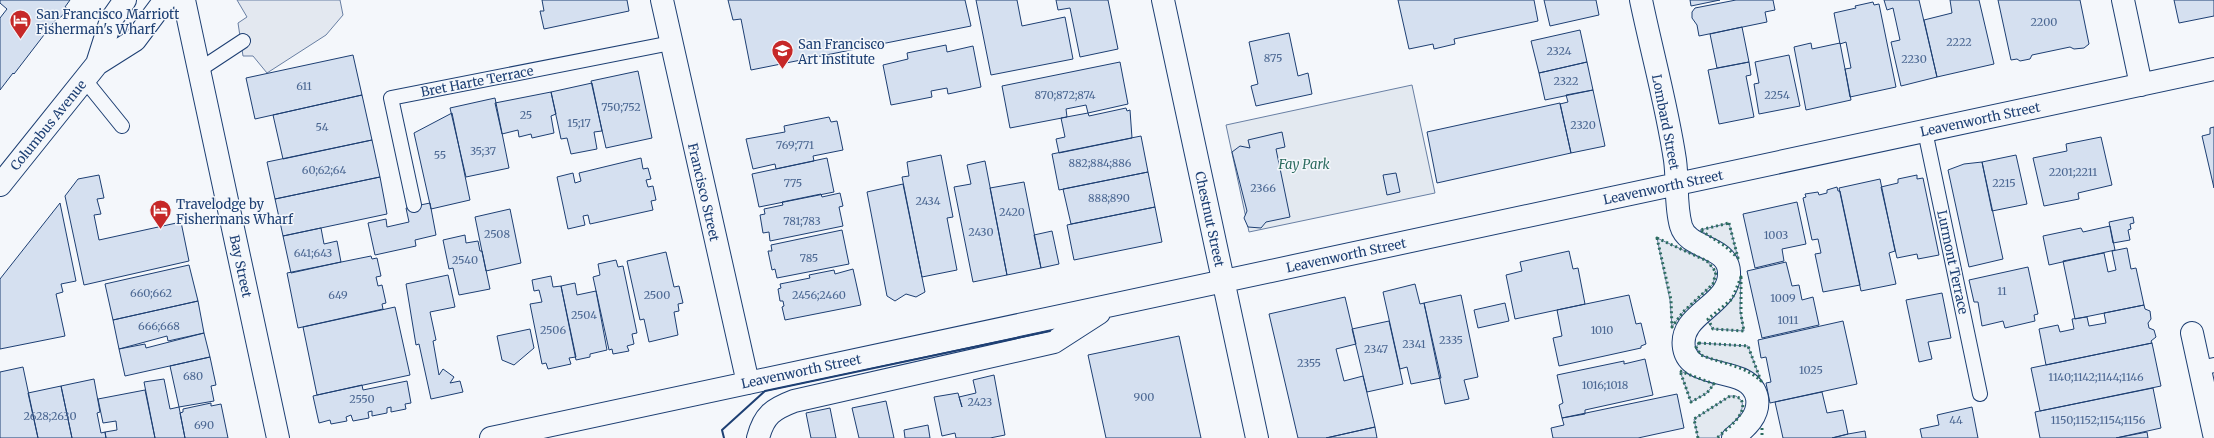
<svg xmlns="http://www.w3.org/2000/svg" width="2214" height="438" viewBox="0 0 2214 438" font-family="Merriweather,serif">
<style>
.green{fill:#e3e9f0;stroke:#687fa3}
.parking{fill:#e3e8f0;stroke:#687fa3}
.building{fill:#d5e0f0;stroke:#1d3f73}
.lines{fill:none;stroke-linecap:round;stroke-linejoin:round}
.lane-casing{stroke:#1d3f73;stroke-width:16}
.street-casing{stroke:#1d3f73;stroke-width:24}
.secondary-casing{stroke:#1d3f73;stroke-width:24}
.primary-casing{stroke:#1d3f73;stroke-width:24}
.lane{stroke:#f4f7fb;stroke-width:14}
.street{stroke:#f4f7fb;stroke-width:22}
.secondary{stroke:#f4f7fb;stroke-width:22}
.primary{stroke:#f4f7fb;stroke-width:22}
.hedge{stroke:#2c6c60;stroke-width:3;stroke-dasharray:2 3;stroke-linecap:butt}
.wall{stroke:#1d3f73;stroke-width:2}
.labels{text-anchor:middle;stroke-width:3;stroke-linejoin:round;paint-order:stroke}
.number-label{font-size:11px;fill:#4b6792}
.poi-label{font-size:13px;fill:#1d3f73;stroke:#f4f7fb;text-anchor:start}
.street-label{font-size:13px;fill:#1d3f73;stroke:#f4f7fb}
.park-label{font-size:13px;font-style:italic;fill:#2c6c60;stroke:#f4f7fb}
</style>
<rect width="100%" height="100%" fill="#f4f7fb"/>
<path class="green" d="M 1412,85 L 1435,193 L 1249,232 L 1226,125 Z
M 1729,223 L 1738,258 L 1725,246 L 1700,230 Z
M 1657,238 L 1707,261 L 1716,272 L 1713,284 L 1683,312 L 1672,327 L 1670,300 Z
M 1741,277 L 1740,310 L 1744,331 L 1713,329 L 1708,322 L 1709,318 L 1732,299 Z
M 1699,343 L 1748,346 L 1761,381 C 1744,365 1722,363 1701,355 L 1696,347 Z
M 1680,371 L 1714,384 L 1707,393 L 1691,402 Z
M 1730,396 L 1736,396 L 1742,401 C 1745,417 1728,428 1717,438 L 1698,438 L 1694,419 Z"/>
<path class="parking" d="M 237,0 L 340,0 L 343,15 L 326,35 L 267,73 L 253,56 L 243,56 L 238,23 L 247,17 Z"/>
<path class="building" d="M 0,0 L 70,0 L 65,7 L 68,9 L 59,19 L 57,18 L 14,74 L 13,73 L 0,90 L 0,18 L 7,9 L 0,3 Z
M 542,0 L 627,0 L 629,11 L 544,29 L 540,11 L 544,11 Z
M 728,0 L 965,0 L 971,26 L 751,70 L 741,19 L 733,20 Z
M 976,0 L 1017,0 L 1022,26 L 1065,17 L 1073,59 L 991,75 Z
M 1056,0 L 1108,0 L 1118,49 L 1080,57 L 1070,8 L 1058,10 Z
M 1398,0 L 1534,0 L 1538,21 L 1454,39 L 1455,44 L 1434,49 L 1433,44 L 1409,49 Z
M 1544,0 L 1596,0 L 1599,15 L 1550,26 Z
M 1690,0 L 1720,0 L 1691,6 Z
M 1736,0 L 1773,0 L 1775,10 L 1765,12 L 1767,22 L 1699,36 L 1697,25 L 1692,18 L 1692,12 L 1695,8 Z
M 1884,0 L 1919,0 L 1937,77 L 1901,86 L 1891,42 L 1900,40 L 1893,8 L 1887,10 Z
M 1950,0 L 1979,0 L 1994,64 L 1937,77 L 1924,20 L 1952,13 Z
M 1998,0 L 2080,0 L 2089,44 L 2084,48 L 2074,49 L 2070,47 L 2032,55 L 2030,59 L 2020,61 L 2017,59 L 2011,60 Z
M 2174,0 L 2214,0 L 2214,16 L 2179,23 Z
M 1873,2 L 1874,5 L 1879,4 L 1896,87 L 1850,97 L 1845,69 L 1851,68 L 1846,42 L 1840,44 L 1834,13 L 1856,8 L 1855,6 Z
M 1742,27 L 1749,62 L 1717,68 L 1710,34 Z
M 1580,30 L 1587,62 L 1539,73 L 1531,41 Z
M 1289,33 L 1298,76 L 1308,73 L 1312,94 L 1256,106 L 1251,86 L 1258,84 L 1249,42 Z
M 1811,43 L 1812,49 L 1840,43 L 1851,100 L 1806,110 L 1794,47 Z
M 946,45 L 947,52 L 973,46 L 981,87 L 948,94 L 947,88 L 931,91 L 932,97 L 891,105 L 883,65 L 908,59 L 907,53 Z
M 353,55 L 362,95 L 255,119 L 246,78 Z
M 1789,55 L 1800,106 L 1759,114 L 1754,84 L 1759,83 L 1755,62 Z
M 1120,62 L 1128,104 L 1088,113 L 1086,105 L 1066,109 L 1067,117 L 1010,128 L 1002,86 Z
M 1587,62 L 1593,90 L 1545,100 L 1539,73 Z
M 1749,62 L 1751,75 L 1746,76 L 1754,117 L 1719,124 L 1708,70 Z
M 638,71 L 652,138 L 606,148 L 591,81 Z
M 592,83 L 602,131 L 594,132 L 597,149 L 571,154 L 567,138 L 561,139 L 551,92 Z
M 1593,90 L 1605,146 L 1571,153 L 1560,104 L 1568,102 L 1566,95 Z
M 551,92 L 556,114 L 551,116 L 554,133 L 532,138 L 531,134 L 519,137 L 518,130 L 502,134 L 495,103 Z
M 362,95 L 372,140 L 283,159 L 273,115 Z
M 495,98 L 509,168 L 466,177 L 450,108 Z
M 1560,103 L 1571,153 L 1437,183 L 1427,132 Z
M 1126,108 L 1127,111 L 1130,110 L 1132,138 L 1059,153 L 1056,139 L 1065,137 L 1061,118 L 1088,113 L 1089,116 Z
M 452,113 L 470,200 L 431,209 L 414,133 Z
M 829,117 L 831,122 L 837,121 L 843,150 L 813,156 L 814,161 L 776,169 L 775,164 L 753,169 L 746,139 L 785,132 L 784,126 Z
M 2214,127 L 2214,188 L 2202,136 L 2210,134 L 2210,128 Z
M 1282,132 L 1285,147 L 1276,149 L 1290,217 L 1266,222 L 1261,228 L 1248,227 L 1244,218 L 1247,211 L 1232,152 L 1240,146 L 1250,148 L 1248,140 Z
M 1141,136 L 1148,172 L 1059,190 L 1052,154 Z
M 2101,137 L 2112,185 L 2078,193 L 2079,199 L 2044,206 L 2033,158 L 2067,151 L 2066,144 Z
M 372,140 L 380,177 L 275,199 L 267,162 Z
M 941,155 L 953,217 L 947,218 L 957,270 L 922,277 L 902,177 L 909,176 L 907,162 Z
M 2016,155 L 2027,204 L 1992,211 L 1982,162 Z
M 641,158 L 643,169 L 648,168 L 651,179 L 646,180 L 648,187 L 653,186 L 656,200 L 651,201 L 653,210 L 590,224 L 588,215 L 583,216 L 585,225 L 568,229 L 557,177 L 573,173 L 575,183 L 581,181 L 579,173 Z
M 827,158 L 834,192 L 759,207 L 752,174 Z
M 985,161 L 1007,275 L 973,282 L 954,187 L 971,184 L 967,165 Z
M 1982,162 L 2003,259 L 1969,267 L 1948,170 L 1964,164 Z
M 1148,172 L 1155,207 L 1071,224 L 1063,189 Z
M 1396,173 L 1400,192 L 1387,195 L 1383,175 Z
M 99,175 L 104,198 L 97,199 L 101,214 L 94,215 L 99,240 L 181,222 L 189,261 L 84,285 L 65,196 L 78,179 Z
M 1917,175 L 1917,179 L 1923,178 L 1939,255 L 1918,259 L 1917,254 L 1897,258 L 1881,187 L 1898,183 L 1898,179 Z
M 380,177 L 387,214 L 283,236 L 275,199 Z
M 1880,179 L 1895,251 L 1889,253 L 1896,284 L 1861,291 L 1839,188 Z
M 1024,182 L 1041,268 L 1007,275 L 990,188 Z
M 903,184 L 925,292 L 916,297 L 906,294 L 895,301 L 887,296 L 867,192 Z
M 1837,187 L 1838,191 L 1840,191 L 1860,285 L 1823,292 L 1815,254 L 1821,253 L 1818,239 L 1812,240 L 1803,198 L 1806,197 L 1805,194 L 1818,192 L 1819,195 L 1827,193 L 1827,190 Z
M 840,193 L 843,206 L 839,207 L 843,226 L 770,241 L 769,232 L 763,233 L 760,215 L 765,214 L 764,209 L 783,205 L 782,202 L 821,194 L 822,197 Z
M 1797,202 L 1806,244 L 1782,249 L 1784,261 L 1755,268 L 1743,214 Z
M 60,203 L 76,281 L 61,284 L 63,292 L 56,294 L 65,336 L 0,349 L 0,279 Z
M 430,203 L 436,235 L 415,240 L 416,246 L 375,255 L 368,223 L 386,219 L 387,227 L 409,222 L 406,208 Z
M 1155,207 L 1162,242 L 1074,260 L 1067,225 Z
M 510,209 L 521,263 L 486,271 L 475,217 Z
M 2133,217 L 2134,223 L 2130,224 L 2131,229 L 2128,230 L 2130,240 L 2113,243 L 2109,222 Z
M 2110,226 L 2115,250 L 2049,265 L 2043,236 L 2081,228 L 2083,232 Z
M 321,228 L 324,244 L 337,241 L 341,262 L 291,273 L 283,236 Z
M 842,230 L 849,264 L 777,278 L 775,269 L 772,270 L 768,251 L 772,251 L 771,245 Z
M 1052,231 L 1059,264 L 1041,268 L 1034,235 Z
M 465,235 L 466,243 L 478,241 L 480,251 L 482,251 L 490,289 L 459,295 L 453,268 L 449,269 L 443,240 Z
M 2127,248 L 2131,269 L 2136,268 L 2144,305 L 2075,319 L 2063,261 L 2104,253 L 2108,272 L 2116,270 L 2112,251 Z
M 1569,251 L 1573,269 L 1578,268 L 1585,304 L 1515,319 L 1506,275 L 1522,271 L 1520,262 Z
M 666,252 L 674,287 L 679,286 L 683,303 L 678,304 L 679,311 L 674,312 L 678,335 L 649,342 L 644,319 L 640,320 L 627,261 Z
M 371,256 L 372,259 L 377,258 L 381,276 L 376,277 L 378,286 L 382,285 L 386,303 L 382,304 L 383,309 L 298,328 L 287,273 Z
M 616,260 L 618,267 L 623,266 L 637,333 L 632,334 L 634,344 L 627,346 L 629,351 L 613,354 L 612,349 L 609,350 L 593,277 L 600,275 L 598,264 Z
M 1786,262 L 1792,286 L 1799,285 L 1802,300 L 1813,297 L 1819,325 L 1762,338 L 1747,271 Z
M 189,265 L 198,301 L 113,320 L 105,284 Z
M 2028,267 L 2038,314 L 2034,315 L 2035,321 L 2005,328 L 2003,321 L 1982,326 L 1978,302 L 1974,302 L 1969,280 Z
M 853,269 L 861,305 L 785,320 L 782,307 L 784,306 L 783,301 L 780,301 L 778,289 L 781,288 L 780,284 L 810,278 L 809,275 L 834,270 L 835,274 Z
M 448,275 L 455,307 L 430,312 L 436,340 L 433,341 L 439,375 L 443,369 L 454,377 L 450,383 L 460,381 L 463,392 L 431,399 L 419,344 L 416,345 L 406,284 Z
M 551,276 L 553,287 L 561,286 L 576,357 L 569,358 L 571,364 L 548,369 L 546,363 L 542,364 L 530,304 L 542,302 L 539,290 L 534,291 L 532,280 Z
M 575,283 L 577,295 L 596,291 L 607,350 L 590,354 L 590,357 L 576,360 L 561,286 Z
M 1415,284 L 1420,304 L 1424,303 L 1441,378 L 1411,384 L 1407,367 L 1400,369 L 1383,292 Z
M 1942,293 L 1951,338 L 1928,342 L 1932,359 L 1919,362 L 1906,300 Z
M 1461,295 L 1478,377 L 1464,380 L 1469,399 L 1445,404 L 1424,303 Z
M 1629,295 L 1636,324 L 1641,323 L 1646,344 L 1641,346 L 1641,348 L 1559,366 L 1553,338 L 1562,336 L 1557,310 Z
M 1345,297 L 1356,344 L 1336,349 L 1344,381 L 1363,376 L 1375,427 L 1326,438 L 1298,438 L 1269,314 Z
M 198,301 L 204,333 L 168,341 L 167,336 L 119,349 L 113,320 Z
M 1505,303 L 1509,321 L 1478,328 L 1474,310 Z
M 2144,305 L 2145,309 L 2150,311 L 2151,319 L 2148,323 L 2149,328 L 2154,330 L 2156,337 L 2151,341 L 2152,343 L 2046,365 L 2039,329 L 2058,325 L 2060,332 L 2074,329 L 2072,319 L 2087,317 L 2089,326 L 2106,323 L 2104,313 Z
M 395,307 L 410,375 L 317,395 L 303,327 Z
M 1389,321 L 1403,384 L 1367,392 L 1352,329 Z
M 1843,321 L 1857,384 L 1770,403 L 1766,383 L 1771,382 L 1766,357 L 1761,358 L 1758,340 Z
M 530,329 L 534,348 L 514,365 L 502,360 L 497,336 Z
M 204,333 L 210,357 L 125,376 L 119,349 L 145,344 L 146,348 Z
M 1179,336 L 1201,438 L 1106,438 L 1088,355 Z
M 2152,343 L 2161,386 L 2040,411 L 2031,368 Z
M 210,357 L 216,385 L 211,386 L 214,401 L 179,407 L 170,366 Z
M 1645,359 L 1653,395 L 1585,410 L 1585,414 L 1562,418 L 1559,405 L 1563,403 L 1557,375 L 1624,361 L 1624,364 Z
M 23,367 L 38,438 L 0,438 L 0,372 Z
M 994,375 L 1005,435 L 990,438 L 956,438 L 955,433 L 942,436 L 934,397 L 958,393 L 962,407 L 959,397 L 976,393 L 973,380 Z
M 94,379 L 100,412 L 97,413 L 101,433 L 105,432 L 106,438 L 72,438 L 61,386 Z
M 164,379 L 170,409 L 179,407 L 185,438 L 155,438 L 144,382 Z
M 407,381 L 411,403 L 405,404 L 406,409 L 391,412 L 391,407 L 387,408 L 387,413 L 372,416 L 372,411 L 368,412 L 369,418 L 353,421 L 351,415 L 346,417 L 347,421 L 331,424 L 330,420 L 319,423 L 313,396 L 362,385 L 363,390 Z
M 61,386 L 72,438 L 38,438 L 28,393 Z
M 2153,388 L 2161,428 L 2116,438 L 2040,438 L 2035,412 Z
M 145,390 L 155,438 L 106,438 L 105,432 L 117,430 L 116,421 L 103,423 L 98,399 Z
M 1822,392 L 1827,413 L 1843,410 L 1848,434 L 1832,438 L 1783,438 L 1775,402 Z
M 1677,394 L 1684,428 L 1638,438 L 1553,438 L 1551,428 L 1564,425 L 1562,418 Z
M 886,401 L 894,438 L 859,438 L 852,408 Z
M 211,403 L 211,406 L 221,404 L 228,438 L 185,438 L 180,413 L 183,412 L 183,409 Z
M 1972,407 L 1978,438 L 1922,438 L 1920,429 L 1939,425 L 1937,415 Z
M 830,408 L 836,438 L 811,438 L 806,413 Z
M 928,425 L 930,438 L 905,438 L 904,430 Z
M 1375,427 L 1377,438 L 1326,438 Z
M 1865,431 L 1866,438 L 1832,438 L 1848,434 Z
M 2147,432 L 2148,438 L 2116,438 Z"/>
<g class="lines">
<defs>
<path id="lane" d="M 199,70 L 243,41
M 84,79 L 122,126
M 1925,131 L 1980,394
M 414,205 L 391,98 L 671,43
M 2200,368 L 2214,365"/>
<path id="street" d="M 662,0 L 748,383
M 1163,0 L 1257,438
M 1641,0 C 1652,53 1667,106 1675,160 C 1678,182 1675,205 1681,226 C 1688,250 1728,245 1729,272 C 1731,306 1678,313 1684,348 C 1690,383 1750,363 1757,398 C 1760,416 1745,428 1733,438
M 2123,0 L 2141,85
M 2192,333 L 2214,434
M 491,438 L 2214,69
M 758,438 C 764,415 773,409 794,401 L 1054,342 L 1099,313"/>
<path id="secondary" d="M 97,64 L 111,20 L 125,0
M 0,185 L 97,64 L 135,40 L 165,0"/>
<path id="primary" d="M 184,0 L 278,438"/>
</defs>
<use href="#lane" class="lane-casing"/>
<use href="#street" class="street-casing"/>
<use href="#secondary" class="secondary-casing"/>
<use href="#primary" class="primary-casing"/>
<use href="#lane" class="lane"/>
<use href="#street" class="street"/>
<use href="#secondary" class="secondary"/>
<use href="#primary" class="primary"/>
<path class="hedge" d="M 1729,223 L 1738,258 L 1725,246 L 1700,230 Z
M 1657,238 L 1707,261 L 1716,272 L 1713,284 L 1683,312 L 1672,327 L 1671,300 Z
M 1741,277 L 1741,315 L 1744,331 L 1713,329 L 1708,319 L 1732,299 Z
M 1699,343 L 1748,346 L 1761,381 C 1744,365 1722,364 1701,355 L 1696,347 Z
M 1680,371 L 1714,384 L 1707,393 L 1691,402 Z
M 1762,428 L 1762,438
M 1698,438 L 1694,419 L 1730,396 L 1740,398 C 1751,413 1726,429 1717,438"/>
<path class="wall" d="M 724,438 L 722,430 L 765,391 L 1050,331"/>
</g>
<defs>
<symbol id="hotel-pin" viewBox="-11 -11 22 30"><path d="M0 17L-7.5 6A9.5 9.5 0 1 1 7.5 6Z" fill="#c62828" stroke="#f4f7fb"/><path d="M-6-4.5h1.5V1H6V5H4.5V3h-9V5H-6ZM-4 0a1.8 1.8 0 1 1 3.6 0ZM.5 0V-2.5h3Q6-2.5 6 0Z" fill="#fff"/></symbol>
<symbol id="university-pin" viewBox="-11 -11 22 30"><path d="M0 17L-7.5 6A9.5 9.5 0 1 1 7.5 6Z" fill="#c62828" stroke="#f4f7fb"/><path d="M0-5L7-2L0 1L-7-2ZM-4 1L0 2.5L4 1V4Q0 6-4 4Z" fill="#fff"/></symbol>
</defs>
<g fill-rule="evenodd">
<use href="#hotel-pin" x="8" y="8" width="25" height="34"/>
<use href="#university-pin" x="770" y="38" width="25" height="34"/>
<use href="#hotel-pin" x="148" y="198" width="25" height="34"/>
</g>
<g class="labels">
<g class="number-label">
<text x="2044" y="26">2200</text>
<text x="1959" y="46">2222</text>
<text x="1559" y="55">2324</text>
<text x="1273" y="62">875</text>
<text x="1914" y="63">2230</text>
<text x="1566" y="85">2322</text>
<text x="304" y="90">611</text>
<text x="1065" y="99">870;872;874</text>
<text x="1777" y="99">2254</text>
<text x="621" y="111">750;752</text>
<text x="526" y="119">25</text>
<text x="579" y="127">15;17</text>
<text x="1583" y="129">2320</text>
<text x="322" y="131">54</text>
<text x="795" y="149">769;771</text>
<text x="483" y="155">35;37</text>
<text x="440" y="159">55</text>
<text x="1100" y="167">882;884;886</text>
<text x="324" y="174">60;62;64</text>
<text x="2073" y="176">2201;2211</text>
<text x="793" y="187">775</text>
<text x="2004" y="187">2215</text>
<text x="1263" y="192">2366</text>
<text x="1109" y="202">888;890</text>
<text x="928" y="205">2434</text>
<text x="1012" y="216">2420</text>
<text x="802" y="225">781;783</text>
<text x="981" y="236">2430</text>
<text x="497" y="238">2508</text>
<text x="1776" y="239">1003</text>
<text x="313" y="257">641;643</text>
<text x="809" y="262">785</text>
<text x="465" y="264">2540</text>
<text x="2002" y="295">11</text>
<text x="151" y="297">660;662</text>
<text x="338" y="299">649</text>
<text x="657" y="299">2500</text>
<text x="819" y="299">2456;2460</text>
<text x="1783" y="302">1009</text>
<text x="584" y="319">2504</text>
<text x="1788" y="324">1011</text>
<text x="159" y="330">666;668</text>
<text x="553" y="334">2506</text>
<text x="1602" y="334">1010</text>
<text x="1451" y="344">2335</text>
<text x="1414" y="348">2341</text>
<text x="1376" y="353">2347</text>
<text x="1309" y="367">2355</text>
<text x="1811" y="374">1025</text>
<text x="193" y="380">680</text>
<text x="2096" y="381">1140;1142;1144;1146</text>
<text x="1605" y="389">1016;1018</text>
<text x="1144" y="401">900</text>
<text x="362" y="403">2550</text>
<text x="980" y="406">2423</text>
<text x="50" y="420">2628;2630</text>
<text x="1956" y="424">44</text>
<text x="2098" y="424">1150;1152;1154;1156</text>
<text x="204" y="429">690</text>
</g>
<g class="poi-label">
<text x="36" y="19">San Francisco Marriott<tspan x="36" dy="15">Fisherman's Wharf</tspan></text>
<text x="798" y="49">San Francisco<tspan x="798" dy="15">Art Institute</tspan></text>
<text x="176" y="209">Travelodge by<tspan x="176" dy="15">Fishermans Wharf</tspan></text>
</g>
<g class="street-label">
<text transform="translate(477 81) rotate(-11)" y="5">Bret Harte Terrace</text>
<text transform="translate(1980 119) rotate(-12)" y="5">Leavenworth Street</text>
<text transform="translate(1666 122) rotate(79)" y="5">Lombard Street</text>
<text transform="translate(48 125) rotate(-51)" y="5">Columbus Avenue</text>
<text transform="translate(1663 187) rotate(-12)" y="5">Leavenworth Street</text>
<text transform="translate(704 192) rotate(77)" y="5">Francisco Street</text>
<text transform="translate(1210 219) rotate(78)" y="5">Chestnut Street</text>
<text transform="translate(1346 255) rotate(-12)" y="5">Leavenworth Street</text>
<text transform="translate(1953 262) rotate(78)" y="5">Lurmont Terrace</text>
<text transform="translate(241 266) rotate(78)" y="5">Bay Street</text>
<text transform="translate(801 371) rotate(-12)" y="5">Leavenworth Street</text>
</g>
<g class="park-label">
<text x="1304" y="169">Fay Park</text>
</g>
</g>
</svg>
